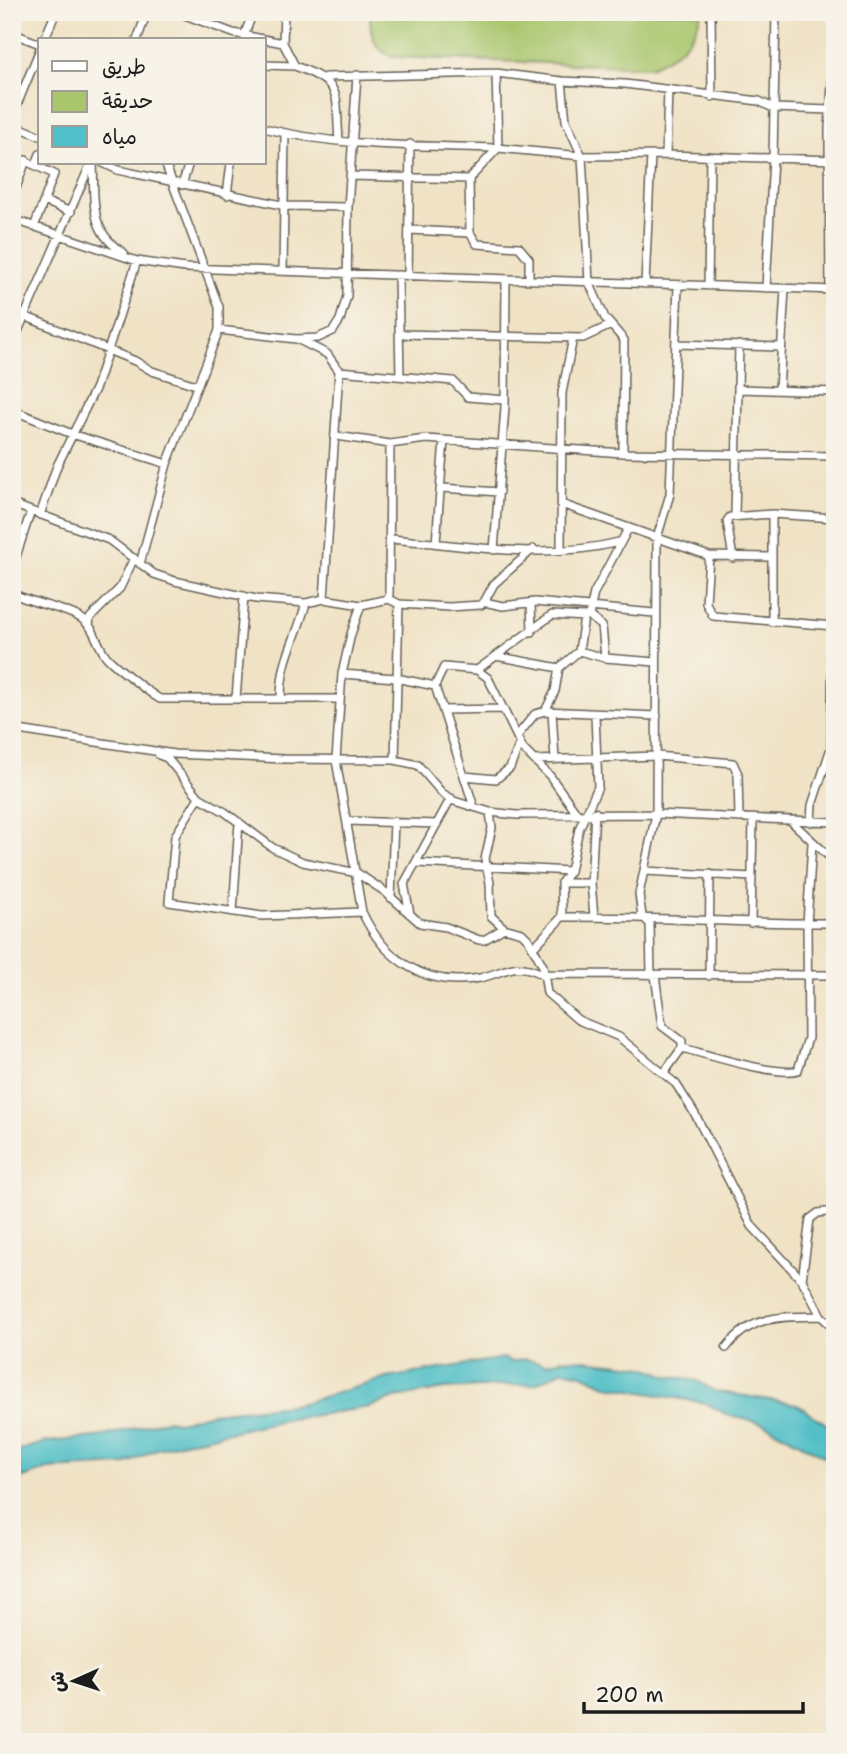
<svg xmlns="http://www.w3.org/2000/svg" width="847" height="1754" viewBox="0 0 847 1754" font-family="'Shantell Sans','Playpen Sans Arabic',sans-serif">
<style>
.green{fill:#a9c66d;stroke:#627144;stroke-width:2}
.water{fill:#52c0c8;stroke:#376e72;stroke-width:2}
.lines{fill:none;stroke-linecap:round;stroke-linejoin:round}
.minor-casing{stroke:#666157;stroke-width:10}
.minor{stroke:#fff;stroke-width:7}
</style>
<rect width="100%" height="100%" fill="#f7f3e8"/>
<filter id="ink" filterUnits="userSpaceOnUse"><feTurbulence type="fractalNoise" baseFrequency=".0143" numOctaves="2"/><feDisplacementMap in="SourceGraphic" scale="14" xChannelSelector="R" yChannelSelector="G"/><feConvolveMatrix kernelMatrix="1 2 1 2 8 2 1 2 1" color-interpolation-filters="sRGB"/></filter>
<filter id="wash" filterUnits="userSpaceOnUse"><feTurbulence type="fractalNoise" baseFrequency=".00686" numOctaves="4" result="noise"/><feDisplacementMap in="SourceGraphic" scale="28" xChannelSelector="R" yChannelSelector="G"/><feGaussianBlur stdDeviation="1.57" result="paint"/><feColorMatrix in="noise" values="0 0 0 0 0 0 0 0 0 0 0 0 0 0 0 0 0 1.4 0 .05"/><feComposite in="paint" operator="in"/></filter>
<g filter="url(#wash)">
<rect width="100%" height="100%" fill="#f0e2c5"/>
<path class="green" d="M 370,12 L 701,12 C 697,39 674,57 650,67 L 394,57 C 372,49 370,34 370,12 Z"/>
<path class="water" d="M 503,1358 L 511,1362 L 526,1359 L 546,1364 L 563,1359 L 577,1359 L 645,1367 L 668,1376 L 698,1381 L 714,1391 L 796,1404 L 835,1430 L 835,1462 L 764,1424 L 728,1415 L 705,1403 L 608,1386 L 582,1374 L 563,1370 L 535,1384 L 444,1389 L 395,1398 L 370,1407 L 284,1420 L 184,1442 L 154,1450 L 125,1465 L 48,1469 L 12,1482 L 12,1452 L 47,1442 L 104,1436 L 166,1420 L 178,1422 L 211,1413 L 299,1404 L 387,1378 Z"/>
</g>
<g filter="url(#ink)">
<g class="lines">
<defs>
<path id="minor" d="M 177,12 L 233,33 L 283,43
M 284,12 L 283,43 L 295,66 C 345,85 335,92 339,141
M 711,12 L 712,97
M 12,33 L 40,44
M 244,36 L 253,12
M 44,40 L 56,12
M 137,40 L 147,12
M 264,65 L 295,66
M 325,77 L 496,73 L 562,81 L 625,84 L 759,101 L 773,108 L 830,110
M 562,81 L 566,121 L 582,156 L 589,282 L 605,318 L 624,340 L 623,453
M 12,117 L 40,49
M 12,124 L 40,136
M 264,128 C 340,148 420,145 498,148 L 496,73
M 12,155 L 54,174 L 34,227
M 666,155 L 668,89
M 93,163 C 95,201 88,231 124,253
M 103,163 L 118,170 L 286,206 L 348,207
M 36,164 L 40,154
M 350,176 L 469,179
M 182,185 L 189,163
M 227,195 L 231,163
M 12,199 L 26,160
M 44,201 L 71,212
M 12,219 L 137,261 L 185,268 L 835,290
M 409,230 L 470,233 L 477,244 L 519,247 L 529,259 L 529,279
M 470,233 L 469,179 L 498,148 L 582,156 L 666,155 L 835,160
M 283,271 L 285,133
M 398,275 L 400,376
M 408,276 L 410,144
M 645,284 L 651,155
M 708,286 L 710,156
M 766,288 L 773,158 L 776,12
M 830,290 L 829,128 L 835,41
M 12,311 L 135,361 L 152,371 L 196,385
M 219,330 L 296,339 L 318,338 L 333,331 L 340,320 L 347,296 L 348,207 L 357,75
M 400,334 L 583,338 L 611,325
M 297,339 L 327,354 L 339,371 L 324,599 L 306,603
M 676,344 L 781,347
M 12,345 L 91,163
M 339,371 L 453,381 L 468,397 L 505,400
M 738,389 L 835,392
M 779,390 L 785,289
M 12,410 L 72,434 L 167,464
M 337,436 L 390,444 L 426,439 L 623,453 L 835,456
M 442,488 L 499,492
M 12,504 L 109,540 L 154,574 L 175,581 L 256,599 L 306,603 C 296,641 281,658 281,699
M 564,505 L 709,556 L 771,557
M 40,515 L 57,466 L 96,387 L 137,261
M 735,516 L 739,345
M 390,539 C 466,545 544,561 619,542
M 436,543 L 444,440
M 494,550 L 505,407 L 506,279
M 561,550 L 562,393 L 573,338
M 709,556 L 706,603 L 713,616 L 834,626
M 733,558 L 727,521 L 730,517 L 772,514 L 835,518
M 140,564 L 167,464 L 219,330 L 219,307 L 165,163
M 12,569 L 31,511
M 12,593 C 33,604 58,606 79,617 C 96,627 95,642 106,656 C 111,663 152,695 160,699 L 340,699
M 324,599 L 361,605 L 389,599 L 399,604 L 449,607 L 481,605 L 484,602 L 503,606 L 535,602 L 654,613
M 389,599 L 390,444
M 484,602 L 494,584 L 533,549
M 531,603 L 532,632
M 361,605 L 351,634 L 342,674 L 336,760 L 362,912 C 384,960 426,988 480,978 C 506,972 514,960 542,974 L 835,975
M 589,616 L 602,626 L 605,658
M 772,622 L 772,514
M 89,626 L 90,618 L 120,588 L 134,558
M 579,651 L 605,658 L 656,662
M 496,656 L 559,668
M 477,670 L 552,615 L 584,617
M 342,674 L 396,678 L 435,686
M 236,699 L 244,596
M 443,710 L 504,709
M 545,711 L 657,716
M 552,711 L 555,760
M 12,729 L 174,754 L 284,759 L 395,760 L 418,765 L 442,793 L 454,801 L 490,812 L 517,815 L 656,814 L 835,822
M 517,736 L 535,714 L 545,711 L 555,691 L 559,668 L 579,651 L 584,617 L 589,616 L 594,593 L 628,529
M 159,755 L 167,758 L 199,797 L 225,812 L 273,848 L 303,862 L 357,873 L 384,891 L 420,923 L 446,927 L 479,940 L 484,940 L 504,928
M 395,760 L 399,604
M 535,760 L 657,756 L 733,763 L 738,774 L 739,818
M 464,776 L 496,779 L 510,768 L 520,743
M 199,797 L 175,836 L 169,902 L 262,916 L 362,912
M 474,807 L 435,686 L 444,667 L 477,670 L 488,678 L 523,749 L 550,776 L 576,812
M 490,812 L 492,828 L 485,859 L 490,883 L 491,916 L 504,928 L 522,933 L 528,939 L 543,966 L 547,993 L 578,1020 L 619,1037 L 676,1084 L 695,1114 L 752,1226 L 802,1280 L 821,1316 L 835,1329
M 348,821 L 437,824
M 811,822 L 812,805 L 831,748 L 835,547
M 793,823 L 835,862
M 416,863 L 570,871
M 645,871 L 752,877
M 561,883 L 591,883
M 391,898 L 394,821
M 233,912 L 239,822
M 410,914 L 404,884 L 451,798
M 594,916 L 591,883 L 595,812
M 562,917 C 653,916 743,924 835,923
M 751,923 L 753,819
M 533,948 L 562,917 L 561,883 L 570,871 L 579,829 L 598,787 L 595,715
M 651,975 L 650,924 L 642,916 L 639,894 L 656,814 L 657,538 L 670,494 L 678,285
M 655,975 L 662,1026 L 682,1041 L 682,1048 L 664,1073
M 709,976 L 710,874
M 682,1048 C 706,1054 777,1077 798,1070 L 808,1038 L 807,924 L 812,843
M 802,1280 L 810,1219 L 818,1213 L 835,1211
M 726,1348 C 752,1314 782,1317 821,1316"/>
</defs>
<use href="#minor" class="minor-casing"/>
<use href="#minor" class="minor"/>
</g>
</g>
<rect width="847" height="1754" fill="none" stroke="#f7f3e8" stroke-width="42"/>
<rect x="38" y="38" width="228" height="126" fill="#f7f3e8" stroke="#9f9d96" stroke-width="2"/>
<rect x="52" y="61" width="35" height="10" fill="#ffffff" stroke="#9f9d96" stroke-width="2"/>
<text x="102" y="74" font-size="21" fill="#1c1c1c">طريق</text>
<rect x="52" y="91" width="35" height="21" fill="#a9c66d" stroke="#9f9d96" stroke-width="2"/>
<text x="102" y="108" font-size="21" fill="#1c1c1c">حديقة</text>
<rect x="52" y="126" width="35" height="21" fill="#52c0c8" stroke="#9f9d96" stroke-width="2"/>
<text x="102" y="144" font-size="21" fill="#1c1c1c">مياه</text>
<g transform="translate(74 1681) rotate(267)" stroke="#f7f3e8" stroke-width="5" paint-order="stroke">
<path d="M0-5L12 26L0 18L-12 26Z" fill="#1c1c1c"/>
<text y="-10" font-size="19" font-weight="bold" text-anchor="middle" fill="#1c1c1c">ش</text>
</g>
<path d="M584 1702v10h219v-10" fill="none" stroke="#1c1c1c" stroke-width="3.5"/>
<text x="595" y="1702" font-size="21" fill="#1c1c1c" stroke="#f7f3e8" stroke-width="5" paint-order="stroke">200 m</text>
</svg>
